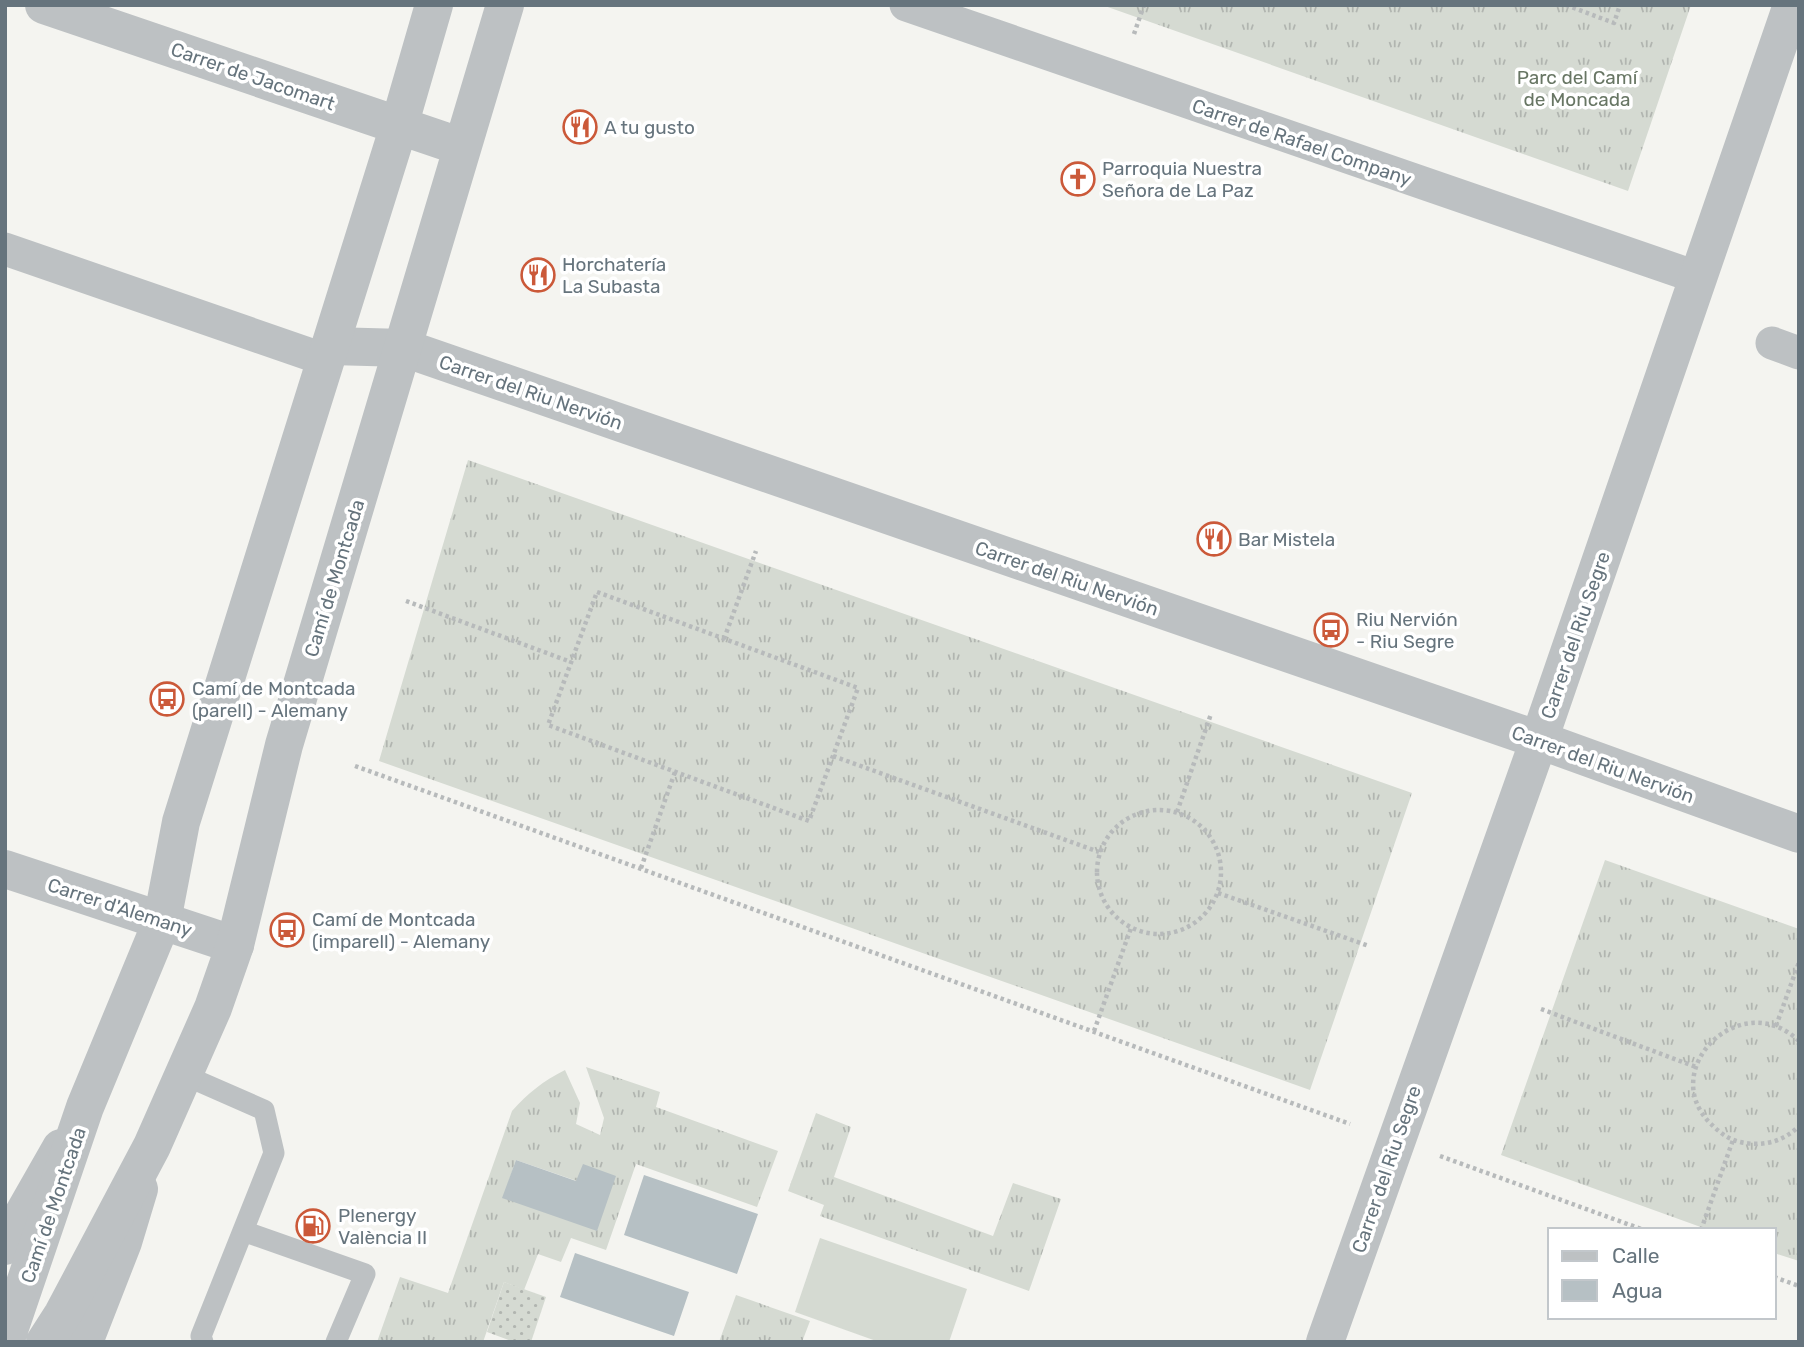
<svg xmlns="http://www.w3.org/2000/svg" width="1804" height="1347" viewBox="0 0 1804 1347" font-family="Rubik,sans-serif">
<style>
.grass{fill:url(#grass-tufts);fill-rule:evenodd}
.garden{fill:url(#garden-dots)}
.pitch{fill:#d5dad2}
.water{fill:#b6c0c4}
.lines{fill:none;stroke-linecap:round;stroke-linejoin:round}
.path{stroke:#b7babb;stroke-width:4.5;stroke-dasharray:3.5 3.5;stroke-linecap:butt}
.service{stroke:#bdc1c3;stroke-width:21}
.pedestrian{stroke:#bdc1c3;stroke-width:33}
.minor{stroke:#bdc1c3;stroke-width:38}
.tertiary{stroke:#bdc1c3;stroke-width:38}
.labels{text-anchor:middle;stroke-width:7;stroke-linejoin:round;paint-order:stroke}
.street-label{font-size:19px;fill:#66747d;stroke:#fff}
.park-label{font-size:19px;fill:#687664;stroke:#fff}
.poi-label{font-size:19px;fill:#66747d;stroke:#fff;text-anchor:start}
</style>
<defs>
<pattern id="grass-tufts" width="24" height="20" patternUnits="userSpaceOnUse" patternTransform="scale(1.75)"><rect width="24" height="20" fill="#d5dad2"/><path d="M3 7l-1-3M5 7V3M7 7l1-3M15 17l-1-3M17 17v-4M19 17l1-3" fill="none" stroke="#b1b5b0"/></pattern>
<pattern id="garden-dots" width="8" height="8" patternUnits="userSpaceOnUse" patternTransform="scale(1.75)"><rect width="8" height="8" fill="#d5dad2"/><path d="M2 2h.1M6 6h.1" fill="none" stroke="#b1b5b0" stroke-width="1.8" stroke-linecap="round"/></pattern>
</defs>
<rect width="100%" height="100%" fill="#f4f4f0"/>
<path class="grass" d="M 1102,5 L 1691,5 L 1628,191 Z
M 468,460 L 1412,793 L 1310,1090 L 379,761 Z
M 1605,860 L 1799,929 L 1799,1261 L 1774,1253 L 1774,1230 L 1709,1230 L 1501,1155 Z
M 586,1067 L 660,1092 L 656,1107 L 778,1151 L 757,1207 L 636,1164 L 606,1250 L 571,1238 L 561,1262 L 538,1254 L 524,1290 L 504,1282 L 483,1342 L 377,1342 L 400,1277 L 448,1293 L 512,1111 C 528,1093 543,1081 565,1070 L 580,1103 L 576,1124 L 600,1135 L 604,1118 ZM 516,1160 L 577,1181 L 503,1198 Z
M 816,1113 L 851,1127 L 834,1177 L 993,1236 L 1013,1183 L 1061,1199 L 1029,1291 L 820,1216 L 824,1205 L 788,1191 Z
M 736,1295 L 810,1321 L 802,1342 L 719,1342 Z"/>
<path class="garden" d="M 504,1282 L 546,1297 L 531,1342 L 514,1342 L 487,1332 Z"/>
<path class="pitch" d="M 820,1238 L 967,1289 L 949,1342 L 879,1342 L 795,1312 Z"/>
<path class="water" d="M 516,1160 L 576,1181 L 583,1164 L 616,1176 L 597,1231 L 502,1198 Z
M 644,1175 L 758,1214 L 737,1274 L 624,1235 Z
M 575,1253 L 689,1292 L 674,1336 L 560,1297 Z"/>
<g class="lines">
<path class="path" d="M 1566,5 L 1614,23 L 1620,5
M 1134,34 L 1144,5
M 597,592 L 858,688 L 809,821 L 548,725 Z
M 406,601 L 571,662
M 724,639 L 756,551
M 833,756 L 1099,852
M 355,766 L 1350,1124
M1097 872a62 62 0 1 1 124 0a62 62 0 1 1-124 0Z
M 1177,812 L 1211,714
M 641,868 L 675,772
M 1218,893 L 1369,946
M 1541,1009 L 1696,1067
M 1776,1026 L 1799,962
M 1094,1031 L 1131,928
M 1799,1041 C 1741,986 1658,1068 1709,1122 C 1718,1131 1727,1139 1740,1142 C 1762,1147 1783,1142 1799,1126
M 1440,1156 L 1644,1230
M 1701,1230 L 1733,1140
M 1774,1277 L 1799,1286"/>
<path class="service" d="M 184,1075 L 264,1110 L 274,1153 L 201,1336 L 203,1342
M 243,1231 L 365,1274 L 336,1342"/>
<path class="pedestrian" d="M 906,5 L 1699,278
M 5,249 L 326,360
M 1772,343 L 1799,353"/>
<path class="minor" d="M 331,346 L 404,348 L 1539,740 L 1799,834
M 5,869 L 235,945
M 5,1246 L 61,1148
M 84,1342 L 123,1242 L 139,1189
M 1325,1342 L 1539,740 L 1792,5"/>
<path class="tertiary" d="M 44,5 L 462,147
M 5,1342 L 85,1107 L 162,921 L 181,822 L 399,126 L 434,5
M 45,1342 L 63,1314 L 152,1146 L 213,1008 L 235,945 L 284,745 L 505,5"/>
</g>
<defs>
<symbol id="restaurant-ring" viewBox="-11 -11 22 22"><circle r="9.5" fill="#fff" stroke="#cb5939" stroke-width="1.5"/><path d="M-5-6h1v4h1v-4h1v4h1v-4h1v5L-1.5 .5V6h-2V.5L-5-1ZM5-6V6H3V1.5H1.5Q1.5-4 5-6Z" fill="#cb5939"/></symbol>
<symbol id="church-ring" viewBox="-11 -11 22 22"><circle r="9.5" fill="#fff" stroke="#cb5939" stroke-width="1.5"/><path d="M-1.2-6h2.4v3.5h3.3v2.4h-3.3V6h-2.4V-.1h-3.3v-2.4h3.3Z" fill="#cb5939"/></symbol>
<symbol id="bus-ring" viewBox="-11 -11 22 22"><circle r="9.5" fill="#fff" stroke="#cb5939" stroke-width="1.5"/><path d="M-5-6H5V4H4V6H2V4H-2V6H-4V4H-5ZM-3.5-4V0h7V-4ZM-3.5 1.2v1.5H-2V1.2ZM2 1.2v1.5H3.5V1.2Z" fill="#cb5939"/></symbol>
<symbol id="fuel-ring" viewBox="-11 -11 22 22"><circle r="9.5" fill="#fff" stroke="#cb5939" stroke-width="1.5"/><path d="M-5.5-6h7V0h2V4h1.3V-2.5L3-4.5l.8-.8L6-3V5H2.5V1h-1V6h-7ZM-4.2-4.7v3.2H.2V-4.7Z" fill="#cb5939"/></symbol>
</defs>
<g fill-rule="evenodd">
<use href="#restaurant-ring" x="561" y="108" width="38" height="38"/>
<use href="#church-ring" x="1059" y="160" width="38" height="38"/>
<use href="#restaurant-ring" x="519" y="256" width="38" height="38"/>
<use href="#restaurant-ring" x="1195" y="520" width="38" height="38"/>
<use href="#bus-ring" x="1312" y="611" width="38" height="38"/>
<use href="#bus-ring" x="148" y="680" width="38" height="38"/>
<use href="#bus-ring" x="268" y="911" width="38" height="38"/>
<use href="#fuel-ring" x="294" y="1207" width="38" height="38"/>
</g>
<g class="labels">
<g class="street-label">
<text transform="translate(253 76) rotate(19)" y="7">Carrer de Jacomart</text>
<text transform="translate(1302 142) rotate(19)" y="7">Carrer de Rafael Company</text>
<text transform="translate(531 392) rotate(19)" y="7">Carrer del Riu Nervión</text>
<text transform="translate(334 578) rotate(-73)" y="7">Camí de Montcada</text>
<text transform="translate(1067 578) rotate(19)" y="7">Carrer del Riu Nervión</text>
<text transform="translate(1575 635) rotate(-71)" y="7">Carrer del Riu Segre</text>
<text transform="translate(1603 764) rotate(20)" y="7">Carrer del Riu Nervión</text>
<text transform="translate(120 907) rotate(18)" y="7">Carrer d'Alemany</text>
<text transform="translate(1386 1169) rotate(-71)" y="7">Carrer del Riu Segre</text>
<text transform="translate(53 1205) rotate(-71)" y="7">Camí de Montcada</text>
</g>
<g class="park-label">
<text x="1577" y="84">Parc del Camí<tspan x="1577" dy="22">de Moncada</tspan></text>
</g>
<g class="poi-label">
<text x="604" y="134">A tu gusto</text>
<text x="1102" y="175">Parroquia Nuestra<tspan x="1102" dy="22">Señora de La Paz</tspan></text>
<text x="562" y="271">Horchatería<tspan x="562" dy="22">La Subasta</tspan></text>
<text x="1238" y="546">Bar Mistela</text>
<text x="1356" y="626">Riu Nervión<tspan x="1356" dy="22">- Riu Segre</tspan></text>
<text x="192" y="695">Camí de Montcada<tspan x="192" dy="22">(parell) - Alemany</tspan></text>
<text x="312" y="926">Camí de Montcada<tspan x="312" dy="22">(imparell) - Alemany</tspan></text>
<text x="338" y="1222">Plenergy<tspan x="338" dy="22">València II</tspan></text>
</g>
</g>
<rect width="1804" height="1347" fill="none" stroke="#66747d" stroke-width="14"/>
<rect x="1548" y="1228" width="228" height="91" fill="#ffffff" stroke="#c2c7cb" stroke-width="2"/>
<rect x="1562" y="1251" width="35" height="10" fill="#bdc1c3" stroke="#c2c7cb" stroke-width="2"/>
<text x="1612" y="1263" font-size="21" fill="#66747d">Calle</text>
<rect x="1562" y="1280" width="35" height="21" fill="#b6c0c4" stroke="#c2c7cb" stroke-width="2"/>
<text x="1612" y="1298" font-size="21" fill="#66747d">Agua</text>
</svg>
